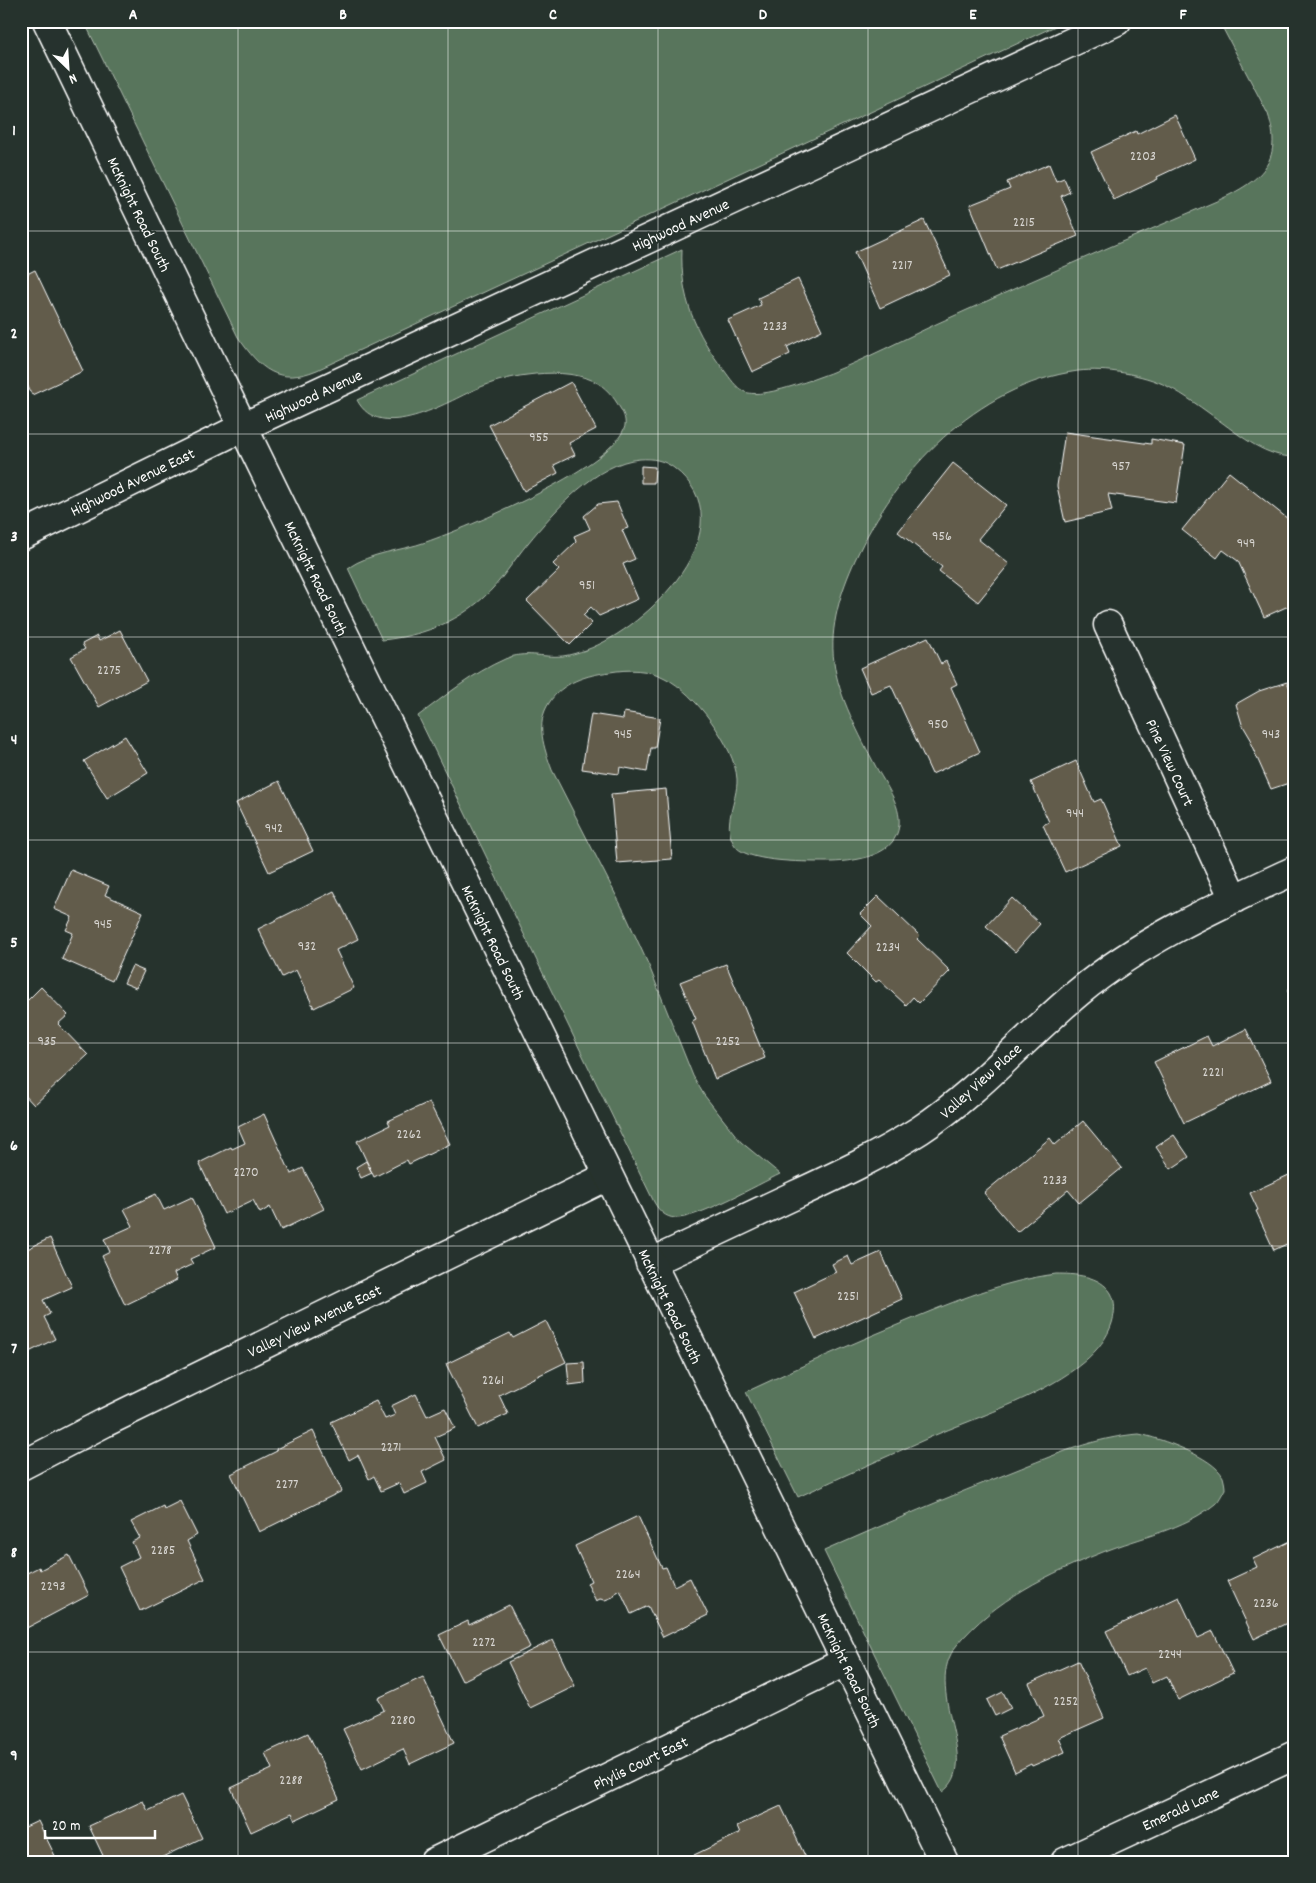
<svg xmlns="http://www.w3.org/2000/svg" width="1316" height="1883" viewBox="0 0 1316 1883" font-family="Dekko,sans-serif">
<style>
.green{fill:#59755b;stroke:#acbaad}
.building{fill:#625c4b;stroke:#fff}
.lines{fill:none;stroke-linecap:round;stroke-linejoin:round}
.minor-casing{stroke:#fff;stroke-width:31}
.tertiary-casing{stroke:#fff;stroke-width:31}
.minor{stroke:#26332d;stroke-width:28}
.tertiary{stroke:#26332d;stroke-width:28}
.grid{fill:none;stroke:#fff;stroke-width:1;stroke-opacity:0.55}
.labels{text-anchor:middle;stroke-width:4;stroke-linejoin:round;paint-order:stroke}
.number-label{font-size:14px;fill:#d8d6d2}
.street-label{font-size:16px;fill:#fff;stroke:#26332d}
.neatline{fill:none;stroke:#fff;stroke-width:2}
.grid-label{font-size:16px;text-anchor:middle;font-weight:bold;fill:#fff}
</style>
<rect width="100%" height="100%" fill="#26332d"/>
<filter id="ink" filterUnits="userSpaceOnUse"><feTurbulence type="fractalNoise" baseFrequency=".02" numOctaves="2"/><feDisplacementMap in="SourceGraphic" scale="10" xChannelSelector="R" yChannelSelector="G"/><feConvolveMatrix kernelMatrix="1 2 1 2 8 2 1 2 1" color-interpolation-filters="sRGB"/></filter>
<g filter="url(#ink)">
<path class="green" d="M 84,21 L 1066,21 L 317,370 C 278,386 260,369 238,337 Z
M 1219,21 L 1295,21 L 1295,457 C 1266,457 1242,437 1220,421 C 1203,409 1185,395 1167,386 C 1143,374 1105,368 1078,371 C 976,385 896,471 855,560 C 841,591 829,627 834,662 C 838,696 860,736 876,767 C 885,784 901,804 899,825 C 896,856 857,861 832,862 C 810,862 750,863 736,847 C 720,826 738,801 737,779 C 735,746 694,692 665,678 C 649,669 628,669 610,672 C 587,675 562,682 549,703 C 535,724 544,748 552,770 L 624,911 L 649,966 L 693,1076 L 704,1095 L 741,1142 L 780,1174 C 759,1184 695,1220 675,1218 C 665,1217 659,1211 654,1202 L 418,716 C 445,696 473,673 505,659 C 526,650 541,658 563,656 C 571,655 579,652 586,650 C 647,628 751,527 674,468 C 664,460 652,458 640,459 C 597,462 554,511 528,543 C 513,561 501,582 483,598 C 454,624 420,636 382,640 L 348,568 C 371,552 401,551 426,542 C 469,527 607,470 624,429 C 627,422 624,414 620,408 C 614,397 605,386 594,381 C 575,372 548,372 527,375 C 510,377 492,382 476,389 C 447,402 380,444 357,400 L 682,249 C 680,297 695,333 724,370 C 730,378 736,388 745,392 C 760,398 796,385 811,380 C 861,363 908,336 956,315 C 1043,275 1131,238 1219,200 C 1260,181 1284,162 1268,114 Z
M 1056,1274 C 1074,1274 1100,1275 1111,1293 C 1116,1302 1115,1313 1112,1323 C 1095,1380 984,1414 933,1436 C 888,1456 843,1476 798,1497 L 746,1392 C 799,1367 853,1343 907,1321 C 955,1301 1003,1281 1056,1274 Z
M 1139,1434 C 1159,1438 1214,1457 1223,1477 C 1224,1481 1225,1485 1225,1489 C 1222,1494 1219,1501 1215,1504 C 1183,1530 1140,1537 1103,1552 C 1050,1573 994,1600 957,1645 C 920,1689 985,1763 942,1792 L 824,1551 C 887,1523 950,1496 1014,1471 C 1054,1455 1096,1437 1139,1434 Z"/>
<path class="building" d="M 1175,115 L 1195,159 L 1157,177 L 1158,179 L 1114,200 L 1091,152 L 1136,131 L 1137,134 Z
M 1049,164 L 1056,181 L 1064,178 L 1070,192 L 1061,196 L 1078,236 L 997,270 L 970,205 L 1010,189 L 1007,182 Z
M 924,220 L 950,275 L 880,308 L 855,252 Z
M 35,270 L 83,371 L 32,395 L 21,372 L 21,277 Z
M 798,279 L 822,330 L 787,347 L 790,354 L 752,372 L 728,320 L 761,305 L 758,298 Z
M 571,382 L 596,429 L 569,443 L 575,455 L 554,465 L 558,473 L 524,491 L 489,425 Z
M 1065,432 L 1151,444 L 1151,439 L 1185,445 L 1176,503 L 1108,494 L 1112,511 L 1065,522 L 1057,486 Z
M 953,463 L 1006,505 L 978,539 L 1009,564 L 978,602 L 939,571 L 942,567 L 898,532 Z
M 641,466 L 655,467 L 654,483 L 641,483 Z
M 1229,472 L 1288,519 L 1295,534 L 1295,603 L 1264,617 L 1238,561 L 1223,550 L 1217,558 L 1182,530 Z
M 617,502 L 628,528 L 622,530 L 635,559 L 623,564 L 638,599 L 599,616 L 591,607 L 583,615 L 592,623 L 570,645 L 527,601 L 559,570 L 553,564 L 576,542 L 574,536 L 590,529 L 584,516 L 598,504 Z
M 120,630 L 147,681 L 99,707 L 71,657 L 85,649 L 82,644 L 97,636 L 99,641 Z
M 928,637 L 941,664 L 946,661 L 957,684 L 951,687 L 980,752 L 932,774 L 891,685 L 871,693 L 860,668 Z
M 1287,682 L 1295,699 L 1295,781 L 1271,789 L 1250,742 L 1252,741 L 1242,724 L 1236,704 L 1259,691 Z
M 624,712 L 660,718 L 655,748 L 651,748 L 647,772 L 620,767 L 619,774 L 582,769 L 591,714 L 623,719 Z
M 125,736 L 148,773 L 107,798 L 84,761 Z
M 1076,761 L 1094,802 L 1101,799 L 1122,846 L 1065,872 L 1043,825 L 1049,822 L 1031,782 Z
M 279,781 L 313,851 L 269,872 L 236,803 Z
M 666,789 L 672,859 L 617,863 L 611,794 Z
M 71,870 L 109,886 L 105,895 L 143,912 L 112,981 L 62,959 L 73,933 L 66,930 L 72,917 L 54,909 Z
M 334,891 L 358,939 L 336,950 L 354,988 L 314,1008 L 296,970 L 282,977 L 258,929 Z
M 878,896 L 920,936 L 917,939 L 950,971 L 919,1003 L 913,997 L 906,1005 L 879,980 L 876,982 L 847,953 L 872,926 L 860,914 Z
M 1012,898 L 1040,924 L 1015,952 L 986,926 Z
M 726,964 L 765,1058 L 715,1079 L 692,1021 L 696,1019 L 680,982 Z
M 132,966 L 144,971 L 136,988 L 124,983 Z
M 1295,986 L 1295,1005 L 1287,990 Z
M 41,987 L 68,1015 L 58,1024 L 88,1055 L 34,1105 L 21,1091 L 21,1001 L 25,998 L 28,1000 Z
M 1246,1029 L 1271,1081 L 1184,1123 L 1154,1062 L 1207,1036 L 1212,1046 Z
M 429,1102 L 450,1144 L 409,1164 L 407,1160 L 374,1177 L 357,1141 L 390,1125 L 388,1121 Z
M 264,1114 L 291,1174 L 303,1168 L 324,1209 L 281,1230 L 270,1207 L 260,1213 L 253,1200 L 224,1214 L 199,1163 L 231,1147 L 232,1149 L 245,1143 L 238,1127 Z
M 1083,1121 L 1122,1168 L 1079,1203 L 1068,1190 L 1017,1232 L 984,1193 L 1050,1138 L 1055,1145 Z
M 1174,1135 L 1189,1157 L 1171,1169 L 1156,1147 Z
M 366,1161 L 372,1173 L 361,1178 L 356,1167 Z
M 1291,1174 L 1295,1183 L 1295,1240 L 1274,1250 L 1256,1211 L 1258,1210 L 1250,1193 Z
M 156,1194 L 164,1210 L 192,1197 L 216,1247 L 190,1259 L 193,1264 L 174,1273 L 177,1280 L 125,1305 L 102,1256 L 110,1252 L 104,1239 L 133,1226 L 124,1209 Z
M 50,1238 L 72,1287 L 43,1300 L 50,1314 L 44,1317 L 55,1339 L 21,1356 L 21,1252 Z
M 881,1252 L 902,1299 L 816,1339 L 794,1292 L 836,1272 L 832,1264 L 848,1256 L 852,1265 Z
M 546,1321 L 566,1362 L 499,1395 L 508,1414 L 478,1428 L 446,1364 L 510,1333 L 513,1338 Z
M 584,1362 L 585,1383 L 569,1385 L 567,1363 Z
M 416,1394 L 427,1416 L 445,1408 L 455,1428 L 435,1437 L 446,1460 L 422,1472 L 427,1483 L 404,1494 L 399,1483 L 381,1491 L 374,1476 L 369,1479 L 358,1455 L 349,1460 L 331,1422 L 376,1401 L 385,1419 L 395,1415 L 391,1406 Z
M 313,1431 L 342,1491 L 259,1532 L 231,1474 L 277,1451 L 276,1449 Z
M 180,1501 L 197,1535 L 187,1541 L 205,1579 L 140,1611 L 119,1567 L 139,1557 L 132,1542 L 140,1538 L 131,1522 L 163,1506 L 164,1509 Z
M 638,1516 L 662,1568 L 666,1567 L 674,1586 L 690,1578 L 708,1615 L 663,1637 L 648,1606 L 631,1614 L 620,1590 L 616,1592 L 613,1597 L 605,1600 L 600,1599 L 596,1601 L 587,1583 L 591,1581 L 575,1546 Z
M 1295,1539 L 1295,1640 L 1287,1623 L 1254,1639 L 1227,1581 L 1257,1567 L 1253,1559 Z
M 69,1555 L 89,1595 L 21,1631 L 21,1576 L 39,1567 L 40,1570 Z
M 1179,1597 L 1198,1638 L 1213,1631 L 1233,1673 L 1178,1700 L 1167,1676 L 1152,1683 L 1145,1668 L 1127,1676 L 1106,1631 Z
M 509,1605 L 530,1647 L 462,1681 L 439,1635 L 468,1621 L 469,1625 Z
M 553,1640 L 575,1686 L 530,1708 L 508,1662 Z
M 1078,1661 L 1104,1718 L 1059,1738 L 1065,1752 L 1032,1766 L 1031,1764 L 1015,1772 L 999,1736 L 1044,1716 L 1029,1683 Z
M 423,1677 L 454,1743 L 410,1764 L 403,1749 L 362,1769 L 343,1729 L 384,1710 L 378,1698 Z
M 1003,1692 L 1011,1708 L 995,1716 L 987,1700 Z
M 308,1733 L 339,1799 L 295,1820 L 292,1813 L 251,1832 L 231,1788 L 272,1769 L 265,1753 Z
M 181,1795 L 202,1838 L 152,1862 L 106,1862 L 89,1826 L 143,1801 L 148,1811 Z
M 781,1806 L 808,1862 L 697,1862 L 694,1855 L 740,1833 L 737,1826 Z
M 38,1821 L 58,1862 L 21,1862 L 21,1829 Z"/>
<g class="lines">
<defs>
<path id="minor" d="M 1108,625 L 1234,899
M 650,1263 C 698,1240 747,1218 795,1195 C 838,1175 881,1155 920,1130 C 979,1091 1025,1037 1079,992 C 1143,939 1220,905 1295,870
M 21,1466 L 104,1423 L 608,1176
M 434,1862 L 845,1662
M 1065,1862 L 1295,1755"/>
<path id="tertiary" d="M 47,21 L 243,427 L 944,1862
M 21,536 L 243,427 L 1117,21"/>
</defs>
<use href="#minor" class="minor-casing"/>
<use href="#tertiary" class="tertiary-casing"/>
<use href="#minor" class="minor"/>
<use href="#tertiary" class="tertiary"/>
</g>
</g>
<path class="grid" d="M 238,21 L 238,1862M 448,21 L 448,1862M 658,21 L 658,1862M 868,21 L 868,1862M 1078,21 L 1078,1862M 21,231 L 1295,231M 21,434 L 1295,434M 21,637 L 1295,637M 21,840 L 1295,840M 21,1043 L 1295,1043M 21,1246 L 1295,1246M 21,1449 L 1295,1449M 21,1652 L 1295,1652"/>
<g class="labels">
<g class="number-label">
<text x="1143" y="160">2203</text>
<text x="1024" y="226">2215</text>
<text x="902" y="269">2217</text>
<text x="775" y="330">2233</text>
<text x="539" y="441">955</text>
<text x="1121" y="470">957</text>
<text x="942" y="540">956</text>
<text x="1246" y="547">949</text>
<text x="587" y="589">951</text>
<text x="109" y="674">2275</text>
<text x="938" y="728">950</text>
<text x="623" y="738">945</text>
<text x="1271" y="738">943</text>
<text x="1075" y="817">944</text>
<text x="274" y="832">942</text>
<text x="103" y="928">945</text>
<text x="307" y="950">932</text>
<text x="888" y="951">2234</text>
<text x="47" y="1045">935</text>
<text x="728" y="1045">2252</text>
<text x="1213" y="1076">2221</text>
<text x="409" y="1138">2262</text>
<text x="246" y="1176">2270</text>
<text x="1055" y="1184">2233</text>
<text x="160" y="1254">2278</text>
<text x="848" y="1300">2251</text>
<text x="493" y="1384">2261</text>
<text x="391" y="1451">2271</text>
<text x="287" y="1488">2277</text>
<text x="163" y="1554">2285</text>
<text x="628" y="1578">2264</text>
<text x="53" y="1590">2293</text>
<text x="1266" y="1607">2236</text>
<text x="484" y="1646">2272</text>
<text x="1170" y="1658">2244</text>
<text x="1066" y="1705">2252</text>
<text x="403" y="1724">2280</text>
<text x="291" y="1784">2288</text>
</g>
<g class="street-label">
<text transform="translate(140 214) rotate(64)" y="6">McKnight Road South</text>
<text transform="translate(680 224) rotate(-25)" y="6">Highwood Avenue</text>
<text transform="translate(313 395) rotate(-25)" y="6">Highwood Avenue</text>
<text transform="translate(132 481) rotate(-26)" y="6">Highwood Avenue East</text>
<text transform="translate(317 578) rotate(64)" y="6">McKnight Road South</text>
<text transform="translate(1171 762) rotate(65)" y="6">Pine View Court</text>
<text transform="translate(494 942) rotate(64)" y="6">McKnight Road South</text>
<text transform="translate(980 1080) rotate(-42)" y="6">Valley View Place</text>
<text transform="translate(671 1306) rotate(64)" y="6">McKnight Road South</text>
<text transform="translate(314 1320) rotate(-26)" y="6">Valley View Avenue East</text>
<text transform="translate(850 1670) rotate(64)" y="6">McKnight Road South</text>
<text transform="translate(640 1762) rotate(-26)" y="6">Phylis Court East</text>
<text transform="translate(1180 1808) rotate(-25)" y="6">Emerald Lane</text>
</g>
</g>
<rect width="1316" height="1883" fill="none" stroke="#26332d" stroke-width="55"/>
<g transform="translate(68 68) rotate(155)" stroke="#26332d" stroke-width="4" paint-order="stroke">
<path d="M0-4L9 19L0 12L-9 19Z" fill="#ffffff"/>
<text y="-8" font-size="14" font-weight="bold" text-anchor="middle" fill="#ffffff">N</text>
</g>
<path d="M45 1830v8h110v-8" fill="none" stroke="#ffffff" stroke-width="2.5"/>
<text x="52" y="1830" font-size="15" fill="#ffffff" stroke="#26332d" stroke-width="4" paint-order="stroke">20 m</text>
<rect x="28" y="28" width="1260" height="1828" class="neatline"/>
<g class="grid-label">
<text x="133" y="19">A</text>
<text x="343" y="19">B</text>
<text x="553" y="19">C</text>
<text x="763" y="19">D</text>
<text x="973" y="19">E</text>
<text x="1183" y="19">F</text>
<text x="14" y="135">1</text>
<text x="14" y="338">2</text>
<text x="14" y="541">3</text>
<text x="14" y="744">4</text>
<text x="14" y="947">5</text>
<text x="14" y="1150">6</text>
<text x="14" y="1353">7</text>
<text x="14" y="1557">8</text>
<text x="14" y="1760">9</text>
</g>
</svg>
